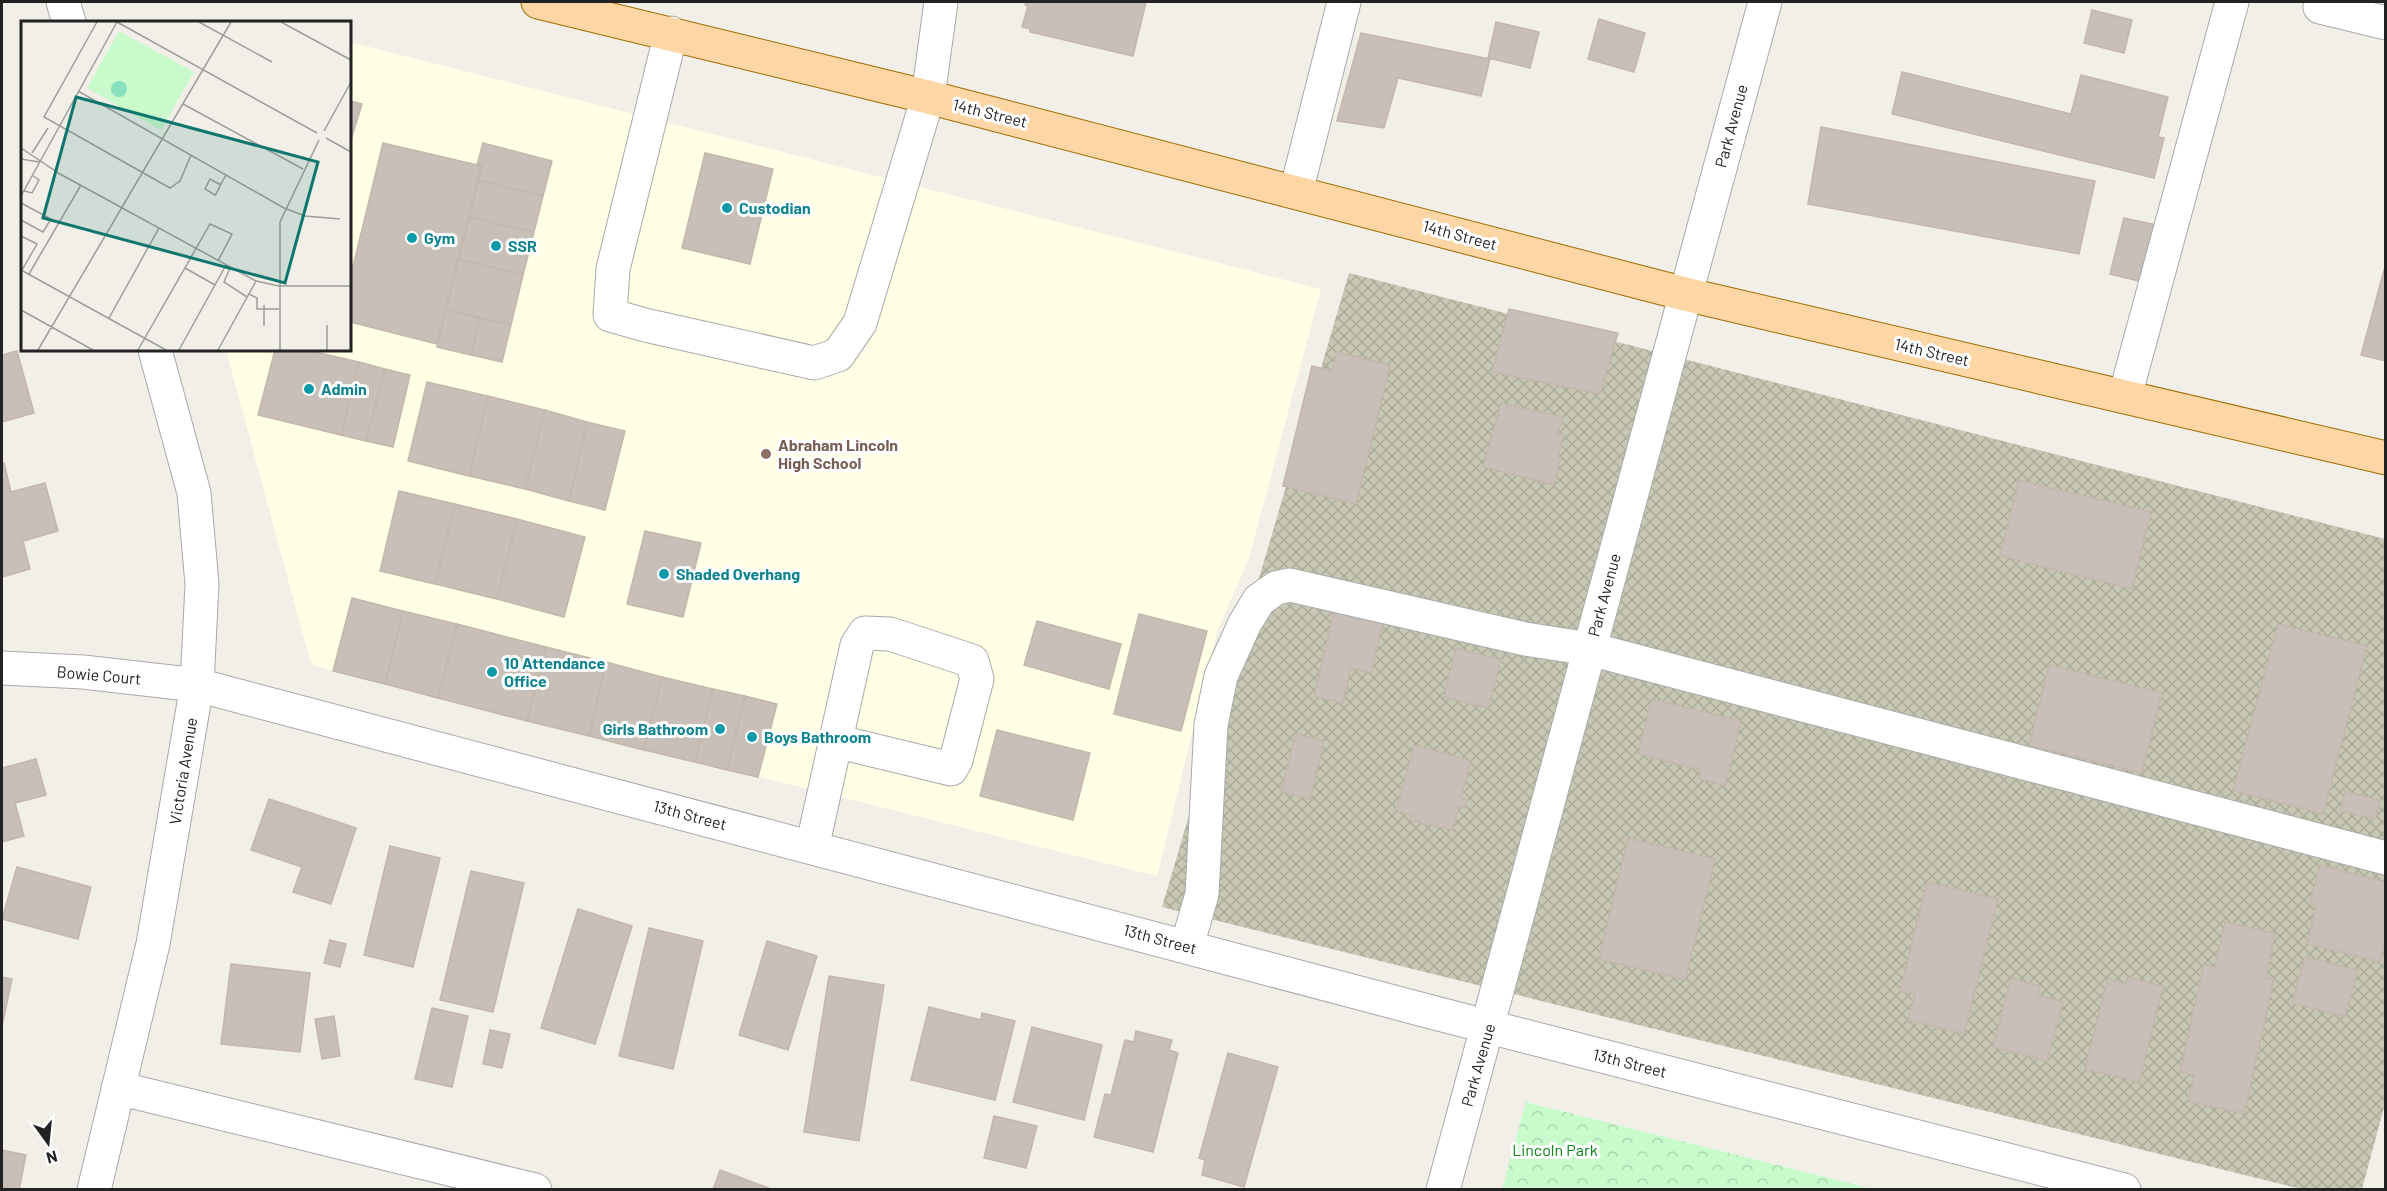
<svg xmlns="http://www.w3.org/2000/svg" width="2387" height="1191" viewBox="0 0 2387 1191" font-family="Barlow,sans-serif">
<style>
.education{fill:#ffffe5}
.construction{fill:url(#construction-cross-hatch)}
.park{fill:url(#park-crowns)}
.building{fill:#c7bfb8;stroke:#c4b6ab;stroke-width:1.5}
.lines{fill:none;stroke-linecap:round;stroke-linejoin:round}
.minor-casing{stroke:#a9a9a9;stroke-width:35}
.major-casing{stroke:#a06b00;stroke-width:35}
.minor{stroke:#fff;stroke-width:33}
.major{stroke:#fcd6a4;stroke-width:33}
.culture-dot{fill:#0f9aa8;stroke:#fff;stroke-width:2}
.education-dot{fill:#8d6e63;stroke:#fff;stroke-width:2}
.labels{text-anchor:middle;stroke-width:6;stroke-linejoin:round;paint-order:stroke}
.street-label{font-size:16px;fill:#222;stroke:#fff}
.culture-label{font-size:16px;font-weight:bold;fill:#0d838f;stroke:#fff;text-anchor:start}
.education-label{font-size:16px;font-weight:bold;fill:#785e54;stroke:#fff;text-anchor:start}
.park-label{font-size:16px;fill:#0c8416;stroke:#fff}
.inset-road{fill:none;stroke:#9f9d99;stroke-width:1.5}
.view{fill:#0f766e;fill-opacity:0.15;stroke:#0f766e;stroke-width:3}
.inset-edge{fill:none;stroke:#222;stroke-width:3}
</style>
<defs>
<pattern id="construction-cross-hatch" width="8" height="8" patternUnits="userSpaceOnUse" patternTransform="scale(1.5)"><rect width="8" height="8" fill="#c7c7b4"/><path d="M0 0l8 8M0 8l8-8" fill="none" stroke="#abab9a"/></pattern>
<pattern id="park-crowns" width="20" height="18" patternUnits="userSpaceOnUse" patternTransform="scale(1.5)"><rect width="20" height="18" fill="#c8facc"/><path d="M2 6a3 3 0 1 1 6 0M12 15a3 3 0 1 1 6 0" fill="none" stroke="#acd6af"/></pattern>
</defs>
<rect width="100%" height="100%" fill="#f2efe9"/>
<path class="education" d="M 350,42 L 1321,289 L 1249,558 L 1217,632 L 1157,876 L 314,666 L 309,657 L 226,350 L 350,350 Z"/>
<path class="construction" d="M 1349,273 L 2385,539 L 2386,1100 L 2362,1189 L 2301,1189 L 1162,907 Z"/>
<path class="park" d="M 1526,1102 L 1873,1189 L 1502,1189 Z"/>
<path class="building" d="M 1026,2 L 1146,2 L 1133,56 L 1030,32 L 1030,29 L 1022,27 L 1028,6 L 1025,5 Z
M 2092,10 L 2132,20 L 2124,53 L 2084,43 Z
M 1599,19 L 1645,33 L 1634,72 L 1588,59 Z
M 1496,22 L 1539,32 L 1530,68 L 1488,58 Z
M 1361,33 L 1490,59 L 1481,96 L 1398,78 L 1384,128 L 1337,121 Z
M 1902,72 L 2071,114 L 2081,75 L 2168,97 L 2158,137 L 2164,138 L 2154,178 L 1892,114 Z
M 350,101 L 362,104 L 350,143 Z
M 1821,127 L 2095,181 L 2079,254 L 1808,204 Z
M 383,143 L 482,166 L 437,344 L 350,322 L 350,279 Z
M 483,143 L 552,161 L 543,196 L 478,180 L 482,166 L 477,165 Z
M 705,153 L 773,169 L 750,264 L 682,248 Z
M 478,180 L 543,196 L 534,232 L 469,217 Z
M 469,217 L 534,232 L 523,275 L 458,259 Z
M 2124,218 L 2157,225 L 2143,282 L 2110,274 Z
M 458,259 L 523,275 L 511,325 L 446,309 Z
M 2386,263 L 2386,361 L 2361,355 Z
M 446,309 L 480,318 L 471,355 L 437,347 Z
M 1509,309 L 1618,333 L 1600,394 L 1492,372 Z
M 480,318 L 511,325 L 502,362 L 471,355 Z
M 275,350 L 307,350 L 359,362 L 341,435 L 258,415 Z
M 17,351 L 34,413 L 2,422 L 2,355 Z
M 1337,352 L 1390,365 L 1356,504 L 1283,486 L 1312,366 L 1332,371 Z
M 359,362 L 385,369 L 366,441 L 341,435 Z
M 385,369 L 410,375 L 393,447 L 366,441 Z
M 427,382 L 488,396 L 469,476 L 408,461 Z
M 488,396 L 545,410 L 525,489 L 469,476 Z
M 1501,403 L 1563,417 L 1558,433 L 1564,434 L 1558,457 L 1561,458 L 1554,485 L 1483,467 Z
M 545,410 L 587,422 L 569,501 L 525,489 Z
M 587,422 L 625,431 L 605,510 L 569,501 Z
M 4,463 L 11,492 L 45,483 L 58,531 L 23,541 L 30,569 L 2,577 L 2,464 Z
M 2019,480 L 2151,512 L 2132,589 L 2000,556 Z
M 399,491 L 455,504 L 435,584 L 380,571 Z
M 455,504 L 517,519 L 497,599 L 435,584 Z
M 517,519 L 585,537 L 564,617 L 497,599 Z
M 645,531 L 701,543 L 683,617 L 627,604 Z
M 352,598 L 403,611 L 385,684 L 333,671 Z
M 1335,607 L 1384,619 L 1371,673 L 1351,668 L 1343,703 L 1314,696 Z
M 403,611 L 457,624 L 438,698 L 385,684 Z
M 1139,614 L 1207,631 L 1181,731 L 1114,714 Z
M 1037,621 L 1121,644 L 1109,689 L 1024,665 Z
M 457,624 L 546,647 L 527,721 L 438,698 Z
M 2278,624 L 2367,646 L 2323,814 L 2233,791 Z
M 546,647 L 606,662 L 589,736 L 527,721 Z
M 1456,648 L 1501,660 L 1488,708 L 1444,697 Z
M 606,662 L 662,677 L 644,750 L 589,736 Z
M 2049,665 L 2162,693 L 2142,773 L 2029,745 Z
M 662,677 L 713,689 L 695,762 L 644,750 Z
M 713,689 L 745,696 L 727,770 L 695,762 Z
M 745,696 L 777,704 L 758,777 L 727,770 Z
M 1652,699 L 1741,721 L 1725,786 L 1699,779 L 1700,770 L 1638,754 Z
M 997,730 L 1090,753 L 1073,820 L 980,796 Z
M 1296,733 L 1324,741 L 1310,799 L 1281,792 Z
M 1414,745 L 1471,761 L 1461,798 L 1467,800 L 1464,808 L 1459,807 L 1452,830 L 1410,820 L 1412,815 L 1396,811 Z
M 36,759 L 46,795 L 15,803 L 24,836 L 2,842 L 2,768 Z
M 2345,791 L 2380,800 L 2375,819 L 2340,811 Z
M 269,799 L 356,828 L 331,904 L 293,892 L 302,867 L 251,850 Z
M 1628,838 L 1715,859 L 1685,980 L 1599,959 Z
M 390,846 L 440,858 L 413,967 L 364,955 Z
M 2320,865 L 2386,882 L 2386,938 L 2380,962 L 2307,944 L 2316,906 L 2310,905 Z
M 17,867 L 91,887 L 78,939 L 2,919 Z
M 471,871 L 524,883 L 493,1012 L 440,1000 Z
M 1927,882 L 1998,899 L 1964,1034 L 1908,1020 L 1915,994 L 1900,991 Z
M 578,909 L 632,926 L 595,1044 L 541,1028 Z
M 2225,922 L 2275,933 L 2266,978 L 2274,979 L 2244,1114 L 2188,1101 L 2194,1075 L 2180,1072 L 2204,964 L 2215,967 Z
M 649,928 L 703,941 L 673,1069 L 619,1056 Z
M 330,940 L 346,944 L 340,967 L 324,963 Z
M 767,941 L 817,956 L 788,1050 L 739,1035 Z
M 2305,957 L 2358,970 L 2345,1017 L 2292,1003 Z
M 231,964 L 310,973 L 300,1052 L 221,1044 Z
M 829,976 L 884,985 L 859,1141 L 804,1132 Z
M 2,977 L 12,979 L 2,1026 Z
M 2128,977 L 2163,986 L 2139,1082 L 2085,1069 L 2108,979 L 2126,984 Z
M 2011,978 L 2040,986 L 2038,995 L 2063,1002 L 2047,1061 L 1993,1047 Z
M 929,1007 L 981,1020 L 982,1013 L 1015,1021 L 995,1100 L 911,1080 Z
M 432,1008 L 468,1016 L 452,1087 L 415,1079 Z
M 334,1016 L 340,1056 L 322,1059 L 315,1019 Z
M 1032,1027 L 1102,1045 L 1084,1120 L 1013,1102 Z
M 490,1030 L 510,1034 L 502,1068 L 483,1064 Z
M 1136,1031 L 1172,1040 L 1169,1050 L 1178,1053 L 1153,1152 L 1094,1137 L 1105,1094 L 1111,1095 L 1125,1040 L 1134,1042 Z
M 1228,1053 L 1278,1067 L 1244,1187 L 1202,1175 L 1205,1160 L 1199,1158 Z
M 994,1116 L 1037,1126 L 1026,1168 L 984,1158 Z
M 2,1150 L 26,1155 L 19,1190 L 2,1190 Z
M 720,1170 L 771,1189 L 713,1190 Z"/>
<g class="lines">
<defs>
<path id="minor" d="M 63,2 L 69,22
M 2321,2 L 2320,7 L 2386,23
M 671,33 L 613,269 L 610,315 L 645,325 L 814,363 L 838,355 L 860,323 L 928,97 L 941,2
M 1296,192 L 1344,2
M 2125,396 L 2232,2
M 2,668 L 83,672 L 197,685 L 1435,1013 L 2124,1190
M 812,848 L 857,645 L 865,633 L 890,634 L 972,661 L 977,679 L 956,760 L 951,769 L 835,741
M 1187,946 L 1202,894 L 1211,725 L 1221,676 L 1245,623 L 1259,600 L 1276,588 L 1290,585 L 1525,639 L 1590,649 L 2386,858
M 118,1088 L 535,1190
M 94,1190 L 153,944 L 197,685 L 202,584 L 194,493 L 155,350
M 1443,1190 L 1765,2"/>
<path id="major" d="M 538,2 L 928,97 L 1685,294 L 2386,458"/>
</defs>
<use href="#minor" class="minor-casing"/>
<use href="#major" class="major-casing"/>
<use href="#minor" class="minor"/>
<use href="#major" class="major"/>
</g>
<g class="culture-dot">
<circle cx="727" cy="208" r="6"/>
<circle cx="412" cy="238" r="6"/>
<circle cx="496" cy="246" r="6"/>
<circle cx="309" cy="389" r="6"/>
<circle cx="664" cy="574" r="6"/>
<circle cx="492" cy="672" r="6"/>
<circle cx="720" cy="729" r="6"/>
<circle cx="752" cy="737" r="6"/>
</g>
<circle class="education-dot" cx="766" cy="454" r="6"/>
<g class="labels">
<g class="street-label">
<text transform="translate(990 113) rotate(14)" y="6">14th Street</text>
<text transform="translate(1731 126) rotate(-75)" y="6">Park Avenue</text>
<text transform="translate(1460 235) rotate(15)" y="6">14th Street</text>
<text transform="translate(1932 352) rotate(13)" y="6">14th Street</text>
<text transform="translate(1604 595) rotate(-75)" y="6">Park Avenue</text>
<text transform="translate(99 675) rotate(5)" y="6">Bowie Court</text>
<text transform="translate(183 771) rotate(-81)" y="6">Victoria Avenue</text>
<text transform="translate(690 815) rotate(15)" y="6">13th Street</text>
<text transform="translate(1160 939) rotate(15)" y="6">13th Street</text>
<text transform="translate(1630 1063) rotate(14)" y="6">13th Street</text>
<text transform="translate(1478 1065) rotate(-74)" y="6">Park Avenue</text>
</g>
<g class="culture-label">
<text x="739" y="214">Custodian</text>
<text x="424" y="244">Gym</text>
<text x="508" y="252">SSR</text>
<text x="321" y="395">Admin</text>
<text x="676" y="580">Shaded Overhang</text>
<text x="504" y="669">10 Attendance<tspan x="504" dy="18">Office</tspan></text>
<text x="708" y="735" text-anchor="end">Girls Bathroom</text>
<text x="764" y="743">Boys Bathroom</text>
</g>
<g class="education-label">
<text x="778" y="451">Abraham Lincoln<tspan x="778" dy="18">High School</tspan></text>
</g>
<g class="park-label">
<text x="1555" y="1156">Lincoln Park</text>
</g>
</g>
<g transform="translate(21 21)">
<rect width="330" height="330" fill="#f2efe9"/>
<path d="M 98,10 L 173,51 L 140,109 L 66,67 Z" fill="#c8facc"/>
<path d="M90 68a8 8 0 1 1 16 0a8 8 0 1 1-16 0Z" fill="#88e0be"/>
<path class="inset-road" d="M 76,1 L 23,96 L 149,167 L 159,160 L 170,134M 96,1 L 296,112M 178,1 L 251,41M 260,1 L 330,39M 57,70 L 263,187 L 284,195 L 319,198M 162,83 L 282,148M 303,110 L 330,61M 305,117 L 330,131M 0,127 L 39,153 L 235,260 L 258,265 L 330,265M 11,132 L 27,107M 0,138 L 18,141M 200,164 L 189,158 L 184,168 L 194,174 L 195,173 L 201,161 L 205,154M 3,170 L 11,172 L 18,159 L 11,154M 0,175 L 96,1M 0,182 L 30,198 L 22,211 L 0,199M 0,215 L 16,223 L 1,249M 164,247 L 194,264M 209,247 L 203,261 L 226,276M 0,249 L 145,329M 8,253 L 60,164M 228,273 L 236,277 L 236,288 L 258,288M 0,289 L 72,329M 88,297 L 138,207M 306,304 L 306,329M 243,305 L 243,284M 17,329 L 210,1M 117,329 L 189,203 L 211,213 L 197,240M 158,329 L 205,244M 197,329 L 235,260M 259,329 L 259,201 L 298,119"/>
<path class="view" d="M 55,76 L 297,141 L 264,262 L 22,197 Z"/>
<rect width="330" height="330" class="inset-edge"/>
</g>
<rect width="2387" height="1191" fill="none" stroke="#222222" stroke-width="6"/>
<g transform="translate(48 1143) rotate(165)" stroke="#ffffff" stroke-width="4.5" paint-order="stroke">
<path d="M0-4.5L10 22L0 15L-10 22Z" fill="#222222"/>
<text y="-9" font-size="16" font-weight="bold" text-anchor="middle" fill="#222222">N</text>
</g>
</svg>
